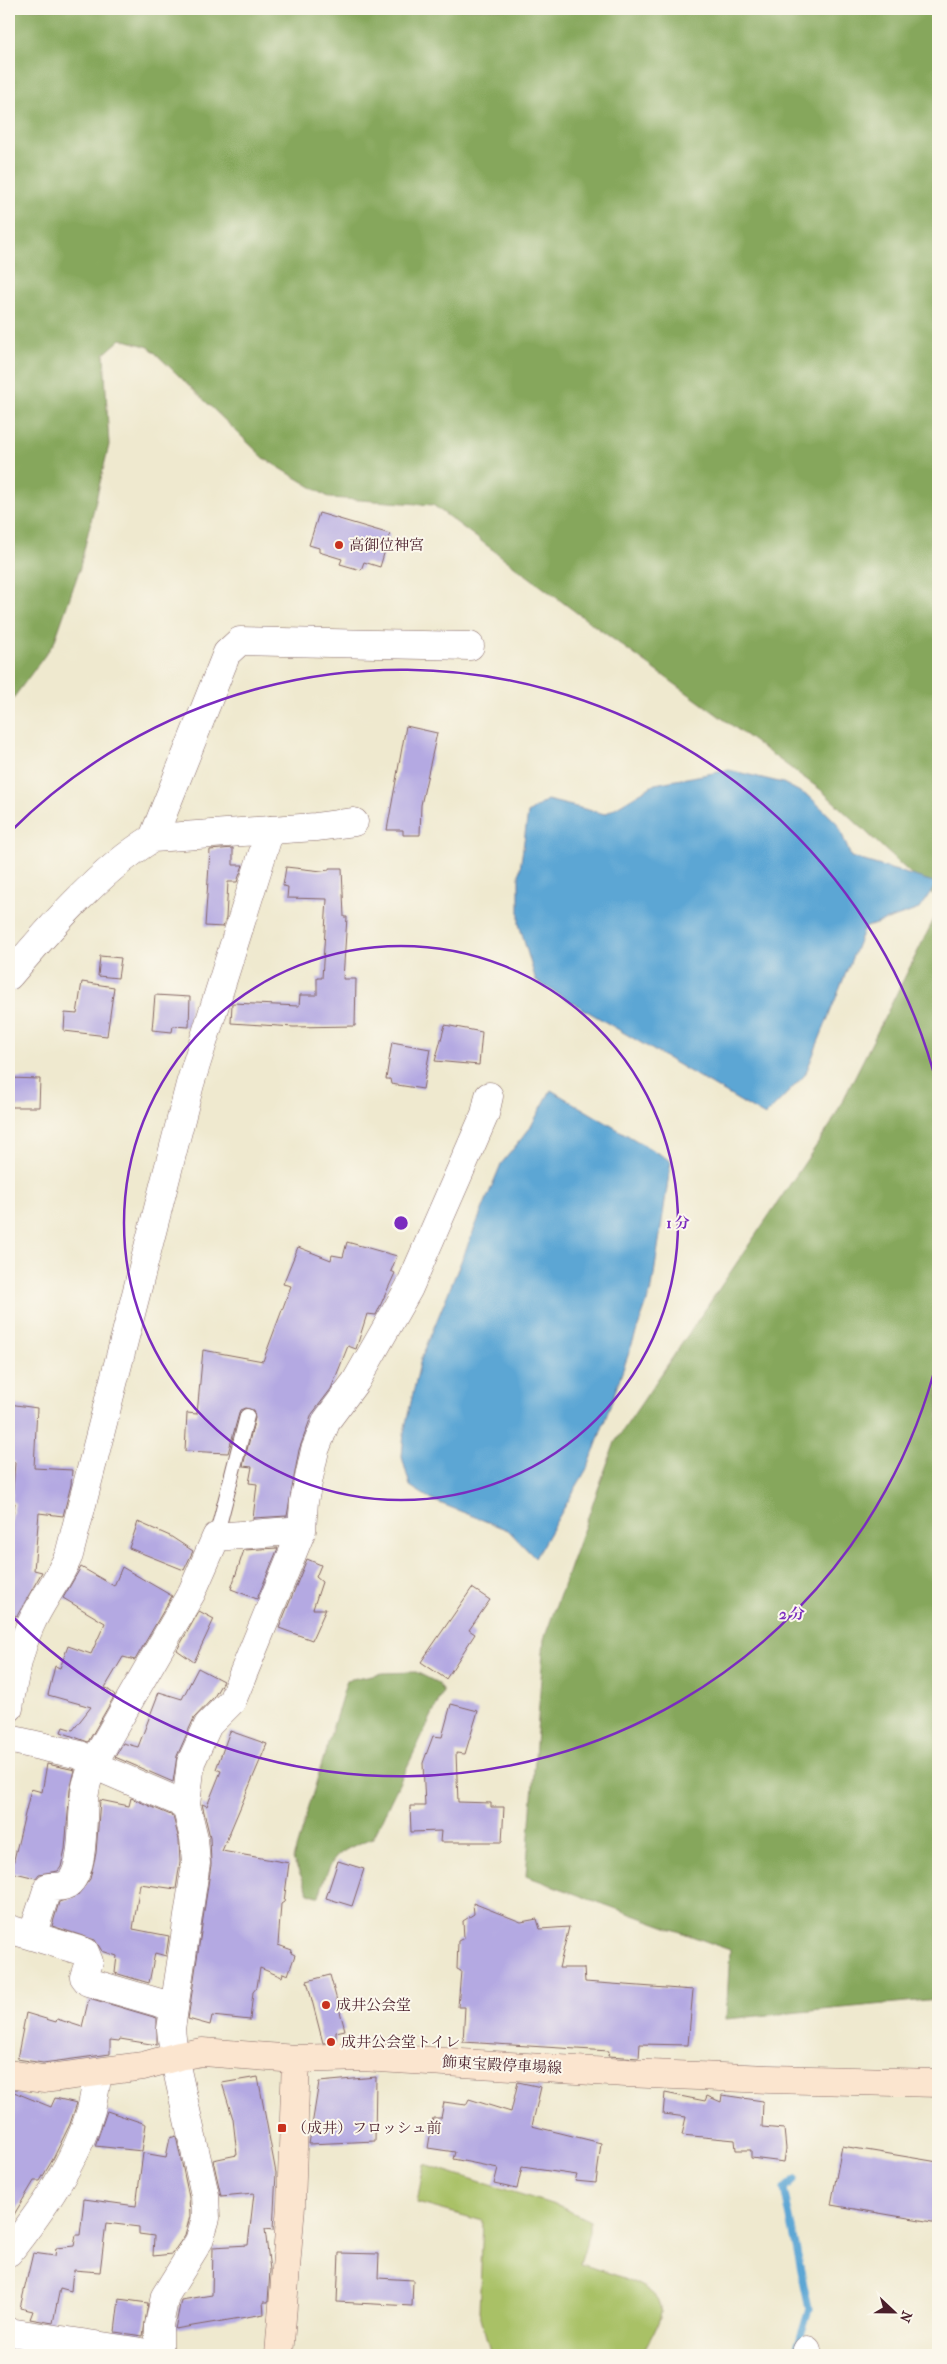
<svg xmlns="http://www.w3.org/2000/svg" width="947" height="2364" viewBox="0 0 947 2364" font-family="'IM FELL French Canon','Noto Serif JP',serif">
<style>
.green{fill:#a9c166;stroke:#7a7048}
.forest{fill:#86a75b;stroke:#686343}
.water{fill:#5ca6d4;stroke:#536280}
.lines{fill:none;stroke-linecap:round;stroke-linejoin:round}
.stream{stroke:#5ca6d4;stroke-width:7}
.building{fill:#b4a9e2}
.lane-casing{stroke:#846664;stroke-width:16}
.street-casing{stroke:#846664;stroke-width:29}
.secondary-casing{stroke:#846664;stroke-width:29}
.lane{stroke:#fff;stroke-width:14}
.street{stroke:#fff;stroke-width:28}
.secondary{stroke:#fbe5cf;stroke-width:28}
.ring{fill:none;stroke:#7b2cbf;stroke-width:2.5}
.poi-dot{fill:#c8321e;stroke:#fbf7ec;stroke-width:2}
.labels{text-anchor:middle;stroke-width:4;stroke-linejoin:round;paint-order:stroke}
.poi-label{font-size:15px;fill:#4a1f2b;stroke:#fbf7ec;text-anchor:start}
.street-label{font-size:15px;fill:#4a1f2b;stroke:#fbf7ec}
.centre{fill:#7b2cbf;stroke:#fbf7ec;stroke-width:2.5}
.ring-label{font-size:15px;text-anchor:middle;font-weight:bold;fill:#7b2cbf;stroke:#fbf7ec;stroke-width:4;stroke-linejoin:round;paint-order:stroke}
</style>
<rect width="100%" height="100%" fill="#fbf7ec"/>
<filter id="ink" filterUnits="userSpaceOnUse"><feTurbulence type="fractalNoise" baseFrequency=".02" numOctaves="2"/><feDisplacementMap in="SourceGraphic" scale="10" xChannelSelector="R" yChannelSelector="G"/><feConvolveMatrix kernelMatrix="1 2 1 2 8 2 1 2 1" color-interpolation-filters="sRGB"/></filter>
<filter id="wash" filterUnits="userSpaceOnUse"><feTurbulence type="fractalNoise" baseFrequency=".0096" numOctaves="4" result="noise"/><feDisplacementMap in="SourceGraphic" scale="20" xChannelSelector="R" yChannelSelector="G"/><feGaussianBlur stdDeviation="1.12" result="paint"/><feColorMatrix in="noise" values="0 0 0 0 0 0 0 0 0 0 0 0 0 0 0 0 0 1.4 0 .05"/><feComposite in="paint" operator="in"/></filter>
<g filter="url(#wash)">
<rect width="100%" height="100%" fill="#efe9cf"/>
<path class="green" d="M 424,2164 L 561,2207 L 590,2221 L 590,2232 L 580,2264 C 600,2271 666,2285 661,2313 C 659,2327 648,2342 642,2355 L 491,2355 L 479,2311 L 483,2221 L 417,2203 Z"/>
<path class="forest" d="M 9,9 L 938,9 L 938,899 L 821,790 L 577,613 L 433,505 L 330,498 L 265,459 L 149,347 L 121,339 L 104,354 L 109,445 L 79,571 L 54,643 L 9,704 Z
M 938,911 L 938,1999 L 726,2019 L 730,1950 L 526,1876 L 544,1639 L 615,1442 L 831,1124 Z
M 416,1672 L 438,1683 L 443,1692 L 373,1838 C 334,1853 331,1856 319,1897 L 309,1893 L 293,1859 L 347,1680 L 382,1673 Z"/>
<path class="water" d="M 729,770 L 783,783 L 810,797 L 838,824 L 851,857 L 937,883 L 919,909 L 864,928 L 805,1075 L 765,1116 L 536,981 L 519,924 L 519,876 L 528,813 L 547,800 L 605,814 L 655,784 Z
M 551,1090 L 671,1161 L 652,1288 L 589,1465 L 535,1558 L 508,1530 L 432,1500 L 410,1486 L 402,1457 L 404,1432 L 421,1359 L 501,1164 L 530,1128 Z"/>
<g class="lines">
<path class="stream" d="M 795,2179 L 784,2189 L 809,2309 L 797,2348"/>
</g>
<g id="blocks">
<path class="building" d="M 319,513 L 390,534 L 380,567 L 364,562 L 361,570 L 340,564 L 342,559 L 319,552 L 319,548 L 309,545 Z
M 406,726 L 437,733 L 421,805 L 420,835 L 403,835 L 403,830 L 387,830 Z
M 233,848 L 233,865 L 243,865 L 237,882 L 228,882 L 226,918 L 223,927 L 205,926 L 210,850 Z
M 286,867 L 322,871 L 329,870 L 329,868 L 342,868 L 344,917 L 347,917 L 343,979 L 356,979 L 355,1026 L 294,1027 L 231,1023 L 232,1003 L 299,1006 L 300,995 L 317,995 L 317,978 L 322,978 L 327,899 L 287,898 L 288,887 L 283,886 Z
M 100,956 L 121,958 L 118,978 L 98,976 Z
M 82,982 L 114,987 L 107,1036 L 64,1031 L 65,1013 L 77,1014 Z
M 155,995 L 190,997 L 189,1027 L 173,1026 L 172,1032 L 152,1030 Z
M 445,1025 L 482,1032 L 479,1065 L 435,1061 Z
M 392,1042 L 430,1049 L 423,1089 L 391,1084 L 390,1079 L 386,1079 Z
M 9,1078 L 40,1079 L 39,1107 L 12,1107 L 11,1102 L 9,1103 Z
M 347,1242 L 397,1256 L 391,1271 L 395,1273 L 376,1315 L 367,1314 L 356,1349 L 348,1346 L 331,1389 L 312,1414 L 299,1450 L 287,1516 L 253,1518 L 257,1484 L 249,1483 L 252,1467 L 243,1466 L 255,1418 L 253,1410 L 245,1408 L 240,1410 L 228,1453 L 185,1451 L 187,1413 L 197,1414 L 203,1350 L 263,1361 L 291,1286 L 283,1284 L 298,1247 L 331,1260 L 332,1255 L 343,1257 Z
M 9,1404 L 37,1408 L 34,1468 L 72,1470 L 71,1485 L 63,1516 L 39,1513 L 34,1570 L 42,1572 L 17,1616 L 9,1613 L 9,1532 L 15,1503 L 12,1502 L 15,1462 L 9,1461 Z
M 138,1522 L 170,1536 L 193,1551 L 184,1570 L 129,1548 Z
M 278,1548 L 257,1599 L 231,1589 L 244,1550 Z
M 307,1559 L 321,1565 L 316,1577 L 322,1582 L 313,1609 L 326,1609 L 312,1640 L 279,1628 Z
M 81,1567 L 114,1586 L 122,1567 L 172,1596 L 135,1660 L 123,1657 L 103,1691 L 106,1688 L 115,1695 L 88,1742 L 61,1732 L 63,1727 L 73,1730 L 91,1707 L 48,1695 L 55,1666 L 60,1668 L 68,1646 L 91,1654 L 105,1623 L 63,1598 Z
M 472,1588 L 490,1600 L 469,1630 L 475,1634 L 446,1679 L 421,1662 Z
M 199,1611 L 214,1619 L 194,1662 L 177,1650 Z
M 198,1668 L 223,1681 L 214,1697 L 194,1718 L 177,1756 L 173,1782 L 115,1757 L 123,1743 L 138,1747 L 159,1692 L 182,1699 Z
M 451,1704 L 478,1711 L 465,1754 L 456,1753 L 458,1802 L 491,1803 L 491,1807 L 504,1807 L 502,1842 L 440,1842 L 441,1831 L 411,1832 L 410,1806 L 425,1806 L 423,1763 L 433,1736 L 442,1737 Z
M 230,1731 L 267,1744 L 222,1851 L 289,1863 L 284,1902 L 281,1904 L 278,1945 L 292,1950 L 291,1953 L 295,1955 L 288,1975 L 283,1973 L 282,1977 L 260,1968 L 257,1987 L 253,1992 L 250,2020 L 212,2016 L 210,2025 L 188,2019 L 211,1865 L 210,1837 L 202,1804 L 207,1806 L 221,1771 L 216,1769 Z
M 47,1764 L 75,1770 L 70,1790 L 65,1849 L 61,1867 L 58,1871 L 39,1874 L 36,1878 L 11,1872 L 31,1789 L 42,1792 Z
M 131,1798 L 173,1816 L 179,1840 L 180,1862 L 176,1889 L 140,1884 L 133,1929 L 169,1936 L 166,1956 L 155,1953 L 149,1983 L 115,1973 L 117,1956 L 102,1951 L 95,1940 L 52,1926 L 59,1902 L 77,1896 L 90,1879 L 96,1853 L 100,1800 L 129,1806 Z
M 338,1861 L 364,1869 L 352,1906 L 326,1898 Z
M 473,1903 L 521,1922 L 537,1919 L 540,1929 L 569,1927 L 559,1968 L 584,1968 L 585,1982 L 693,1990 L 688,2045 L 640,2044 L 639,2058 L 608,2056 L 609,2051 L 463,2042 L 465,2007 L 458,2007 L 461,1971 L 457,1969 L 458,1941 L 464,1938 L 463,1921 L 474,1914 Z
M 330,1975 L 345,2030 L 336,2032 L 336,2042 L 323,2043 L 307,1981 Z
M 89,1998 L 157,2018 L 157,2045 L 120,2039 L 119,2041 L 110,2040 L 110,2054 L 43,2063 L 17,2059 L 26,2013 L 56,2022 L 57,2019 L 82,2027 Z
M 258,2077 L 276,2173 L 273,2230 L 265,2229 L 270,2270 L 268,2302 L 263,2302 L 264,2314 L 175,2329 L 181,2300 L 212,2295 L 213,2247 L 248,2245 L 254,2193 L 221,2196 L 213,2160 L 237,2155 L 233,2119 L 222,2083 Z
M 376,2077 L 375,2141 L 309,2144 L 319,2082 Z
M 518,2082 L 541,2087 L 532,2126 L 601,2143 L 596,2183 L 575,2181 L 577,2175 L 522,2167 L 517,2189 L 494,2184 L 498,2168 L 453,2159 L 455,2152 L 428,2148 L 433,2118 L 441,2118 L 444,2102 L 466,2105 L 469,2099 L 511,2112 Z
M 9,2090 L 51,2107 L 55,2098 L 77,2103 L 70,2124 L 53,2159 L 40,2181 L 34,2181 L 9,2223 Z
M 665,2093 L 705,2101 L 707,2096 L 721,2102 L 722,2095 L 763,2101 L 762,2127 L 784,2129 L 786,2149 L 784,2162 L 751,2158 L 751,2150 L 736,2150 L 735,2140 L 682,2135 L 686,2117 L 663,2114 Z
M 107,2111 L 146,2124 L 142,2151 L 95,2146 Z
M 176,2136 L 189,2197 L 190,2216 L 185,2235 L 172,2254 L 153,2256 L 154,2236 L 139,2234 L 139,2227 L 106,2223 L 100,2272 L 73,2270 L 71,2291 L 60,2288 L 53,2323 L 30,2319 L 33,2311 L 20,2308 L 33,2253 L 55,2256 L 56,2248 L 74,2246 L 76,2235 L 80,2235 L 84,2199 L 136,2206 L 143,2153 L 166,2157 L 170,2138 Z
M 842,2146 L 938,2162 L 938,2223 L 831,2205 Z
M 339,2253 L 379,2254 L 378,2278 L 413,2280 L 412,2306 L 337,2302 Z
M 119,2299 L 148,2303 L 143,2336 L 115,2332 Z
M 25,2350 L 48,2354 L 24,2355 Z"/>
</g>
</g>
<g filter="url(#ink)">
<use href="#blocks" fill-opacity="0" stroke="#846664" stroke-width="1"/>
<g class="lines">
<defs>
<path id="lane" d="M 216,1537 L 247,1416"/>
<path id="street" d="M 153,838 L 227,653 L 240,641 L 470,646
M 9,976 C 51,927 98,872 153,838 L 316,827 L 354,822
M 9,1708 C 13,1681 19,1651 30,1626 C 41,1601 58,1581 69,1555 L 190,1084 L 270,830
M 9,1739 L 80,1755 L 100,1768 L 186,1805
M 9,1929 L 85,1952 L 89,1962 L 84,1977 L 88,1982 L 174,2007
M 32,1936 L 48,1887 C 55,1887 64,1888 70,1882 C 86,1865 81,1813 85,1792 C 86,1782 91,1772 94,1762 L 192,1592 L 216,1537 L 302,1530
M 9,2252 C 42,2210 76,2162 91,2110 C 94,2098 96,2085 98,2072
M 9,2332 L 162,2355
M 159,2354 L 159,2325 L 165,2296 L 199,2241 L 206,2218 L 205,2195 L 174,2057 L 171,2029 L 196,1863 L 194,1838 L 186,1805 L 191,1762 L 208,1725 L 232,1701 L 302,1530 L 304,1501 L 315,1450 L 327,1420 L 356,1381 L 409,1288 L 485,1114 L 489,1096
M 805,2355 L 807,2350"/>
<path id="secondary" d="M 9,2074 L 43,2079 L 143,2066 L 179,2056 L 202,2052 L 296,2059 L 362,2057 L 626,2073 L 769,2079 L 938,2083
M 279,2355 L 291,2206 L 296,2059"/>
</defs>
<use href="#lane" class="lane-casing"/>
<use href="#street" class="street-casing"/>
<use href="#secondary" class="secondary-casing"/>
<use href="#lane" class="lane"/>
<use href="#street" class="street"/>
<use href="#secondary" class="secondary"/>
</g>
</g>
<g class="ring">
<circle cx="401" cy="1223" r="277"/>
<path d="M938 1357A553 553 0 0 1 10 1614M10 832A553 553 0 0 1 938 1089"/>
</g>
<g class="poi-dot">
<circle cx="339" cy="545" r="5"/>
<circle cx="326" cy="2005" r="5"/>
<circle cx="331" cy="2042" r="5"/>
<rect x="277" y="2123" width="10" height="10" rx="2.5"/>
</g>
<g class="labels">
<g class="poi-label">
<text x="349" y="550">高御位神宮</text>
<text x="336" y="2010">成井公会堂</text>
<text x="341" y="2047">成井公会堂トイレ</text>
<text x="292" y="2133">（成井）フロッシュ前</text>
</g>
<g class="street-label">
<text transform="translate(502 2065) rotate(3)" y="5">飾東宝殿停車場線</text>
</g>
</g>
<circle cx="401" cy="1223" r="8" class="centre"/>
<g class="ring-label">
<text x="678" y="1228">1 分</text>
<text x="792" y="1619">2 分</text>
</g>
<rect width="947" height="2364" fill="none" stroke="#fbf7ec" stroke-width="30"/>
<g transform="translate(894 2312) rotate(112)" stroke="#fbf7ec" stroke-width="4" paint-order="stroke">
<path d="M0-4L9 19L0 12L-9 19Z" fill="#4a1f2b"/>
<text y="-8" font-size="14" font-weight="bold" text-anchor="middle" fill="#4a1f2b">N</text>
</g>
</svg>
